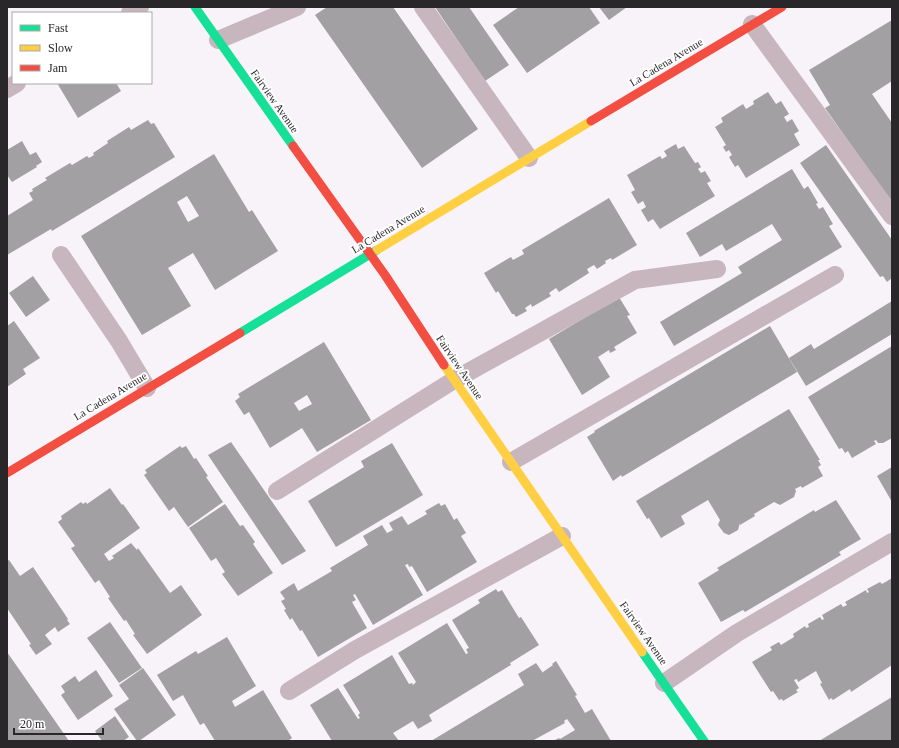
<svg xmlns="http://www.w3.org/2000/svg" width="899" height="748" viewBox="0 0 899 748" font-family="'Times New Roman',serif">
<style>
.building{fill:#a3a0a4;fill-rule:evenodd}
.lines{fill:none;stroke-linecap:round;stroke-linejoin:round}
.lane{stroke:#c7b6bd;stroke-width:18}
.fast{stroke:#16e098;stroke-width:9}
.slow{stroke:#ffcf43;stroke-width:9}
.jam{stroke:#f24e42;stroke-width:9}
.labels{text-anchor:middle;stroke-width:4;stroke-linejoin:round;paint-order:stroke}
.street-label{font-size:11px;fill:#2a272a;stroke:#fff}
</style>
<rect width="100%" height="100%" fill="#f8f3f8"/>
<path class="building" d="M 327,7 L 393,7 L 478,129 L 422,168 L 315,15 Z
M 435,7 L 469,7 L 509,65 L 485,81 Z
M 519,7 L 589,7 L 600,23 L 527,73 L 493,25 Z
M 599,7 L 627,7 L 609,20 Z
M 892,20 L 892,81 L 872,94 L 892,123 L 892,203 L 825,108 L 830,105 L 809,70 Z
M 57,83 L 116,83 L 121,91 L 78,118 Z
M 768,92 L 776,104 L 781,101 L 789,114 L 784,117 L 787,122 L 792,119 L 799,131 L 794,134 L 800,145 L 746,178 L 738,165 L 735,167 L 729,157 L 732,155 L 729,150 L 726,152 L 723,147 L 726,145 L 715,127 L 723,122 L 721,118 L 743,104 L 746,109 L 754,104 L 753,101 Z
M 148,120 L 151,124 L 154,123 L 175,157 L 52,231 L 51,229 L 7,255 L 7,216 L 33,200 L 29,193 L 33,191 L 32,189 L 47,180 L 45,178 L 70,163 L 72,165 L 87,156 L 89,158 L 94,155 L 93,153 L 108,143 L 107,141 L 129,127 L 131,130 Z
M 22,141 L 30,155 L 36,152 L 42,162 L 36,166 L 37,167 L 12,182 L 7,175 L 7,150 Z
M 676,144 L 678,149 L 684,146 L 695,163 L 698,162 L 701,167 L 698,169 L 701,173 L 705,171 L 711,181 L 707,183 L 715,196 L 660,229 L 653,219 L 648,222 L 641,210 L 646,207 L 643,201 L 638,204 L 631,192 L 635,190 L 627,175 L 660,156 L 662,159 L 667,156 L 664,151 Z
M 826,145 L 892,240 L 892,278 L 887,282 L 883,276 L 880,277 L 800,163 Z
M 214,154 L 249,212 L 252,210 L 278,251 L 215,290 L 193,253 L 168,268 L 191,306 L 142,335 L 81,236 ZM 187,196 L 199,216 L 188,222 L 177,202 Z
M 792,169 L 804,189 L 808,186 L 818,203 L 816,204 L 819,209 L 823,207 L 833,224 L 829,226 L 842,247 L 674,346 L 660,322 L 742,273 L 738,267 L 782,240 L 772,224 L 726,251 L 722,244 L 700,257 L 686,233 Z
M 609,198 L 637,245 L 612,260 L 611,258 L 605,261 L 606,263 L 597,269 L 594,265 L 587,269 L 589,273 L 559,292 L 556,288 L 549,293 L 551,296 L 532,307 L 531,304 L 525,308 L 527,311 L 516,317 L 514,314 L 512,314 L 498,291 L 496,293 L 484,273 L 511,257 L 513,260 L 524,254 L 522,250 Z
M 33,276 L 50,300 L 26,317 L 9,293 Z
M 619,297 L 630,315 L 627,316 L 637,333 L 614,347 L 616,350 L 610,353 L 609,350 L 598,357 L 610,377 L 582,395 L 549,339 Z
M 892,301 L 892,334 L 806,386 L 789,358 L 811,344 L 814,349 Z
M 14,321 L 40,358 L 23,369 L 26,374 L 7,387 L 7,326 Z
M 770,326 L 797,372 L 622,477 L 621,475 L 613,481 L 587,437 L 595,432 L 594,431 Z
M 324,342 L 371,420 L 317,452 L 302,428 L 270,448 L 249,412 L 244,415 L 235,401 L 240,397 L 238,394 ZM 307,395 L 312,404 L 299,411 L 294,403 Z
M 892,346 L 892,438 L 883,443 L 878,443 L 876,440 L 874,441 L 876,444 L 852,458 L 848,451 L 845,453 L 842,448 L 839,449 L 808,397 Z
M 789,409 L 820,460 L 818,460 L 821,465 L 818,467 L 823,476 L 802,488 L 801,486 L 795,489 L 796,491 L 794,497 L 780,505 L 774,502 L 754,514 L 755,516 L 740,525 L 740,523 L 738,530 L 729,535 L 724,533 L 718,525 L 720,520 L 708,500 L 681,516 L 685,524 L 661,538 L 649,518 L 647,519 L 636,501 Z
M 231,442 L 306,551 L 282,565 L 208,455 Z
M 392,443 L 423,495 L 336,547 L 308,501 L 364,467 L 361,461 Z
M 180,446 L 182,448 L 186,446 L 194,459 L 196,458 L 208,476 L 206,477 L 223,502 L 188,527 L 174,507 L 169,511 L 144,475 L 147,473 L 145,470 Z
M 892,467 L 892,502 L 877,476 Z
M 110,488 L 122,505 L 123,504 L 140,528 L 104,554 L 109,561 L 114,558 L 112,556 L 131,543 L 137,550 L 138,548 L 170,593 L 181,585 L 202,615 L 147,654 L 133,635 L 135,634 L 126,620 L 124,621 L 108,598 L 110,597 L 99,580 L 95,583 L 71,548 L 75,546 L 58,522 L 62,519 L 61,516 L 81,502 L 83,504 L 86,502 L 87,504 Z
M 836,500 L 861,539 L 839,552 L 841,555 L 745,612 L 743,610 L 721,622 L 698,583 L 719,570 L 717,568 L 814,510 L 815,512 Z
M 439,503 L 441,506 L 445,504 L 454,520 L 457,518 L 466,533 L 461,536 L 477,562 L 427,592 L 412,566 L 409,567 L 408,564 L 405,565 L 423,595 L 373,625 L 355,594 L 353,595 L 356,600 L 352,602 L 367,628 L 318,657 L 302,630 L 300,631 L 292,618 L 290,620 L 284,610 L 286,609 L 281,601 L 285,599 L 280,592 L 294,583 L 298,591 L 332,571 L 330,568 L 368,545 L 363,536 L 382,525 L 387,533 L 393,530 L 389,523 L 402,516 L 408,525 L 427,514 L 425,511 Z
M 225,504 L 240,526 L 243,525 L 255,542 L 253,544 L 273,573 L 238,596 L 222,574 L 225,572 L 216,558 L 211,561 L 189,528 Z
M 9,560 L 20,576 L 33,567 L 68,619 L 67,620 L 70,624 L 58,632 L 55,627 L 45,635 L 52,644 L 36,655 L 29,645 L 31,644 L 7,608 L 7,561 Z
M 892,578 L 892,665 L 851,692 L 850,689 L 833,700 L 831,698 L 829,700 L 820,684 L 822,683 L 816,671 L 798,682 L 797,679 L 794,680 L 799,688 L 796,690 L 798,692 L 783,701 L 782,699 L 779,700 L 773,691 L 771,692 L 752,662 L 772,650 L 770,647 L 779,642 L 781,645 L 794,637 L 793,634 L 805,626 L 806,628 L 809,627 L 808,624 L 820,617 L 822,620 L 824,619 L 822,615 L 841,604 L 843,607 L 847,605 L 845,602 L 866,590 L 867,593 L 869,592 L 867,589 L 880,582 L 882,584 Z
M 496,589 L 498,592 L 502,590 L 519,618 L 521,617 L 539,645 L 510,663 L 511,665 L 429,715 L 432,721 L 418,729 L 413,721 L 393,733 L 399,741 L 332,741 L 310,705 L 338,688 L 358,719 L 360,718 L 358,715 L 360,713 L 343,685 L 392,655 L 409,684 L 412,683 L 413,685 L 416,682 L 398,653 L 447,623 L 466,654 L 468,653 L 466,649 L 469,648 L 452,620 L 480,603 L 478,600 Z
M 110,622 L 142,668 L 119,683 L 105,663 L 119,653 L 105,663 L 87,638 Z
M 227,637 L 256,686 L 232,701 L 235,707 L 263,690 L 292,738 L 288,741 L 215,741 L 204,723 L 200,725 L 183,695 L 173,701 L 157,675 L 196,651 L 198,654 Z
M 7,652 L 69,741 L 7,741 Z
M 556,661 L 577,695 L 575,696 L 585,713 L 592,709 L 611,741 L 553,741 L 559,738 L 560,739 L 575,730 L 567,719 L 564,721 L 565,723 L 532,741 L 431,741 L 524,685 L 518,674 L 536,663 L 543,673 L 543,672 L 553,665 L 552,664 Z
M 143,668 L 176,715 L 139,741 L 137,741 L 114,709 L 129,699 L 119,685 Z
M 96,670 L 113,696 L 78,720 L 61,695 L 65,692 L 61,686 L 75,676 L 79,682 Z
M 892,697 L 892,741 L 819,741 Z
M 115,716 L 129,737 L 123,741 L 102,741 L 95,731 Z"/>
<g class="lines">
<path class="lane" d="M 423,7 L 529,158
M 130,13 L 140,7
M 752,24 L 892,216
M 218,40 L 297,7
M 7,89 L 17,83
M 61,255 L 119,341 L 147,388
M 511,462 L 835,275
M 277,491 L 454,380 L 635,280 L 717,269
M 664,683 L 737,633 L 892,542
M 289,691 L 355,650 L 562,536"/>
<path class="fast" d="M 195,7 L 293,146
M 240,333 L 377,250
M 642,652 L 704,741"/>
<path class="slow" d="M 377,250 L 591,121
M 444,365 L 642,652"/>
<path class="jam" d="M 591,121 L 782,7
M 293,146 L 385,275 L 444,365
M 7,473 L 240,333"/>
</g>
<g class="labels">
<g class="street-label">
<text transform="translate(666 62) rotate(-31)" y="4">La Cadena Avenue</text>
<text transform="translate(275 101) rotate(55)" y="4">Fairview Avenue</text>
<text transform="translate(388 229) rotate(-31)" y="4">La Cadena Avenue</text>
<text transform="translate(460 367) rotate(56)" y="4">Fairview Avenue</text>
<text transform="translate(110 396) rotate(-31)" y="4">La Cadena Avenue</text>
<text transform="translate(644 633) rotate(55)" y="4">Fairview Avenue</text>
</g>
</g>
<rect width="899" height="748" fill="none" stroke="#2a272a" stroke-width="16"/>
<rect x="12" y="12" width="140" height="72" fill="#ffffff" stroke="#aaa9aa"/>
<rect x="20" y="25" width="20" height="6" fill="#16e098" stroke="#aaa9aa"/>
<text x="48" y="32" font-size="12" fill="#2a272a">Fast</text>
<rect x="20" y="45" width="20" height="6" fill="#ffcf43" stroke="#aaa9aa"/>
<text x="48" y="52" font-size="12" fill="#2a272a">Slow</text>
<rect x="20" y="65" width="20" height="6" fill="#f24e42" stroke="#aaa9aa"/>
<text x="48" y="72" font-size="12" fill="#2a272a">Jam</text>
<path d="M14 728v6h89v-6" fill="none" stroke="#2a272a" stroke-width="2"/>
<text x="20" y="728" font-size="12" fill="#2a272a" stroke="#ffffff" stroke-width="3" paint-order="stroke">20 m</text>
</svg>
